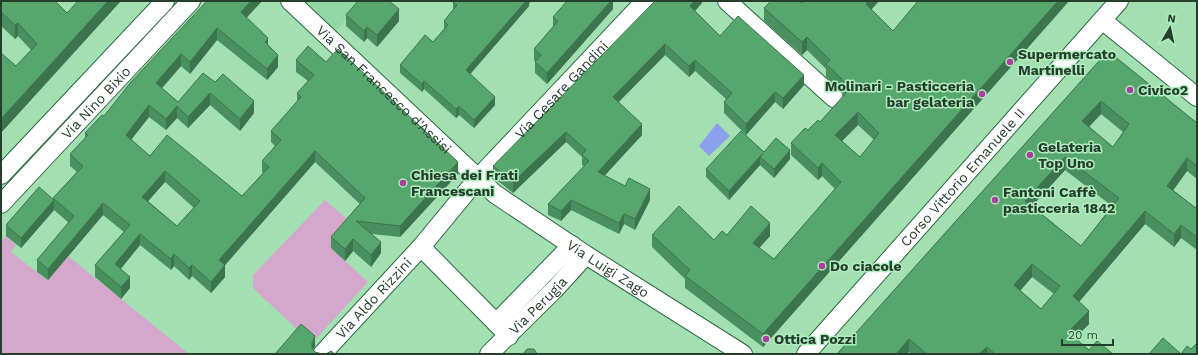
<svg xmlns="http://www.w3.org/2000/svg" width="1198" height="355" viewBox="0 0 1198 355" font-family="'Work Sans',sans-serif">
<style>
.built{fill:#92d8a4}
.green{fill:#d4a8cd}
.water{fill:#8ca1ee}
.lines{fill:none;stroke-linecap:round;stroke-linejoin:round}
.minor-casing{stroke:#2b673f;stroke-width:20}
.minor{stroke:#fff;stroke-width:18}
.wall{fill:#4a8f5f;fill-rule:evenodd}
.shaded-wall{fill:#3c744d}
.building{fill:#56a66e;stroke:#3c744d;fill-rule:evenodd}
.poi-dot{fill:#aa3f9f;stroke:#afedbe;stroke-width:1.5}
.labels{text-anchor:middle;stroke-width:3;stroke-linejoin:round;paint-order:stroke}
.poi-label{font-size:14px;font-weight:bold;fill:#253e2c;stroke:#afedbe;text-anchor:start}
.street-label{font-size:14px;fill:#253e2c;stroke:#afedbe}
</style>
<rect width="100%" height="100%" fill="#a2e0b2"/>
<path class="built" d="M 303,1 L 362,1 L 336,31 Z"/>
<path class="green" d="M 325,200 L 352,223 L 331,248 L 368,282 L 312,343 L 256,291 L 253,286 L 253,275 Z
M 6,236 L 16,245 L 11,252 L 47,280 L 68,256 L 189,354 L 1,354 L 1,241 Z"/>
<path class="water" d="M 717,123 L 730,136 L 709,156 L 699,146 Z"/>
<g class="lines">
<defs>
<g id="minor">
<path id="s1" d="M 290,1 L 495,194 L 586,255 L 743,354"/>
<path d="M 727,1 L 834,98"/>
<path d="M 1102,20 L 1197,97"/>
<path d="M 1,175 L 165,1"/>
<path id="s2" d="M 1,204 L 191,1"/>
<path id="s3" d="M 421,247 L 478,178 L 645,1"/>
<path d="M 496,323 L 572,245"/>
<path id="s4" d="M 322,354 L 421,247 L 509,336"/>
<path id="s5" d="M 489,354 L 555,289 L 586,255"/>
<path id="s6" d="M 806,354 L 1119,1"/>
</g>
</defs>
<use href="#minor" class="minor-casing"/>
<use href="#minor" class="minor"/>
</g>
<path class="wall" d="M 1,1 L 55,1 L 1,133 L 16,66 L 31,50 L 18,36 L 15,39 L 1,26 Z
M 207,1 L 262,1 L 246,17 L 268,46 L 278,67 L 267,80 L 217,40 L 190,74 L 181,66 L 162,88 L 178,102 L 203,73 L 254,113 L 240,131 L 210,105 L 188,128 L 177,118 L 166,130 L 149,117 L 131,140 L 150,156 L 242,196 L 263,173 L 262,172 L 262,161 L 275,146 L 271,142 L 271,131 L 297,102 L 297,93 L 308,81 L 296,72 L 296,60 L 326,62 L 458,174 L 400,237 L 372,234 L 381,253 L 371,267 L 353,251 L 345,261 L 331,248 L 331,237 L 360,204 L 315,162 L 225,265 L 225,277 L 211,293 L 192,276 L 189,280 L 174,266 L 171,270 L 140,245 L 121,269 L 130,288 L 121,299 L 95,277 L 95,265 L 124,232 L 103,215 L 48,280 L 37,272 L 37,260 L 69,223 L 54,210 L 21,248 L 6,236 L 6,225 L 53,200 L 53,198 L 77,172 L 70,166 L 70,154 L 85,139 L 85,133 L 104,116 ZM 165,182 L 194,208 L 177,226 L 148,201 Z
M 529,1 L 529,6 L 470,74 L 495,105 L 474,128 L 459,115 L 456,118 L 424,89 L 422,92 L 400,73 L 400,65 L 433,42 L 444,29 L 444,21 L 453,10 L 453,2 L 500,2 Z
M 613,1 L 613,9 L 547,84 L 535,73 L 535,61 L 534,60 L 534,49 L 553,27 L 553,17 Z
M 702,1 L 702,3 L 695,11 L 720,36 L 804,85 L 783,109 L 775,102 L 746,135 L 724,113 L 724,102 L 726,99 L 695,71 L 689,77 L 665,55 L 618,102 L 642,135 L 604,175 L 650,200 L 635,230 L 624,224 L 619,234 L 571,210 L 561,221 L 548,215 L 548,204 L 584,167 L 582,165 L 582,157 L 566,142 L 513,193 L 493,177 L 493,166 Z
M 1069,1 L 763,347 L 685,288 L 685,279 L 652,247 L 652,235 L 714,240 L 727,235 L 770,236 L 759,248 L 774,259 L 835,189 L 822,176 L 818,180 L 791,155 L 791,143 L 820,122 L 843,96 L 843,94 L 841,91 L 826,77 L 826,69 L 807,50 L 802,55 L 764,21 L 764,8 L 802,3 L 872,10 L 893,31 ZM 858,125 L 874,140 L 860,157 L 842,141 Z
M 346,15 L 399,21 L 377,47 L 367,38 L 364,42 L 346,26 Z
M 1108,51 L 1197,123 L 1197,179 L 1187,171 L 1173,190 L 1197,209 L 1197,250 L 1181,238 L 1174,247 L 1145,224 L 1079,302 L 1089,324 L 1075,338 L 1089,350 L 1113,354 L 911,354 L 909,352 L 837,354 ZM 1101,114 L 1123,132 L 1113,147 L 1089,127 ZM 1065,170 L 1112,206 L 1081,246 L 1032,206 ZM 1032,277 L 1054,294 L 1041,309 L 1020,290 Z
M 764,152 L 790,159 L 774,178 L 760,165 L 729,200 L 706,177 L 706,169 Z"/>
<path class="shaded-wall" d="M 108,1 L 121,1 L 1,133 L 1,119 Z
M 251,1 L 262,1 L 241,24 L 241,12 Z
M 526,1 L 530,1 L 529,6 L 466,79 L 466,70 Z
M 611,1 L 613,1 L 613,9 L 547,84 L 547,73 Z
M 694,1 L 702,1 L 702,3 L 690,16 L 690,6 Z
M 868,1 L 879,1 L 866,16 L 866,4 Z
M 1058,1 L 1069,1 L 763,347 L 763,334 Z
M 399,9 L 399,21 L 377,47 L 377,35 Z
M 18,23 L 18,36 L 15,39 L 15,25 Z
M 367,27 L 367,38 L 364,42 L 364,31 Z
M 217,28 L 217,40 L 190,74 L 190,62 Z
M 807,37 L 807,50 L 802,55 L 802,42 Z
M 268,38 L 268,49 L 265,42 Z
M 665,44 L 665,55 L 613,108 L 613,97 Z
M 181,54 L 181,66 L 156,95 L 156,83 Z
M 278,55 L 278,67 L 267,80 L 267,69 Z
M 695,60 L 695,71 L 689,77 L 689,66 Z
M 804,75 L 804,85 L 783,109 L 783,98 Z
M 424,81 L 424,89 L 422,92 L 422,84 Z
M 775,92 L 775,102 L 746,135 L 746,124 Z
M 210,93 L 210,105 L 188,128 L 188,117 Z
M 495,97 L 495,105 L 474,128 L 474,120 Z
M 254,101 L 254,113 L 240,131 L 240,119 Z
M 1101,101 L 1101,114 L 1082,134 L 1082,121 Z
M 149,105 L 149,117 L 126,146 L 126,135 Z
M 177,106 L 177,118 L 166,130 L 166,119 Z
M 459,106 L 459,115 L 456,118 L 456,109 Z
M 858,112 L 858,125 L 835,148 L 835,135 Z
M 642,124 L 642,135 L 598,183 L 598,172 Z
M 566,132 L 566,142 L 513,193 L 513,182 Z
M 790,150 L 790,159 L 774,178 L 774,169 Z
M 315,151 L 315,162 L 219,272 L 219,260 Z
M 760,157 L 760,165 L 729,200 L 729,191 Z
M 1065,157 L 1065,170 L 1025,214 L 1025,201 Z
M 1187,158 L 1187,171 L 1167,199 L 1167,186 Z
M 458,162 L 458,174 L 400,237 L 400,226 Z
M 822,163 L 822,176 L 818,180 L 818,168 Z
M 165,171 L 165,182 L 142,208 L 142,197 Z
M 650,189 L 650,200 L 635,230 L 635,219 Z
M 54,200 L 54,210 L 21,248 L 21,238 Z
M 571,200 L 571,210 L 561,221 L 561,211 Z
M 103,203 L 103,215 L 48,280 L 48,269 Z
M 1145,211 L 1145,224 L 1073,309 L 1073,296 Z
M 624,214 L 624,224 L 619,234 L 619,223 Z
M 770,223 L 770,236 L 753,255 L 753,243 Z
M 1181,225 L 1181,238 L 1174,247 L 1174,234 Z
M 140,234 L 140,245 L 115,275 L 115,264 Z
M 353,239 L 353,251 L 345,261 L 345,249 Z
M 381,242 L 381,253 L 371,267 L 371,255 Z
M 174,254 L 174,266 L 171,270 L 171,259 Z
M 1032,264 L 1032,277 L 1014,298 L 1014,285 Z
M 192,265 L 192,276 L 189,280 L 189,268 Z
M 225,265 L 225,277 L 211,293 L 211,282 Z
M 130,277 L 130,288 L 121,299 L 121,287 Z
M 1089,311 L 1089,324 L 1068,345 L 1068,332 Z
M 315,336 L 315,346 L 312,352 L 312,343 Z
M 909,339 L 909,352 L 907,354 L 896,354 Z
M 987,347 L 987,354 L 979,354 Z"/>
<path class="building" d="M 1,1 L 55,1 L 67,13 L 78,1 L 108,1 L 1,119 L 1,53 L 16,66 L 37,44 L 18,23 L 15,25 L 1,12 Z
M 207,1 L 251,1 L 241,12 L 268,38 L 265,42 L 278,55 L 267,69 L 217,28 L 190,62 L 181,54 L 156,83 L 178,102 L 203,73 L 215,82 L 223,74 L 254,101 L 240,119 L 210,93 L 188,117 L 177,106 L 166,119 L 149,105 L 126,135 L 150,156 L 167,135 L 242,196 L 269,167 L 262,161 L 281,140 L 271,131 L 301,97 L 297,93 L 314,75 L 296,60 L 308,46 L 326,62 L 338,49 L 458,162 L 400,226 L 356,221 L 381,242 L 371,255 L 353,239 L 345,249 L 331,237 L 365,198 L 315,151 L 219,260 L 225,265 L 211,282 L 192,265 L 189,268 L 174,254 L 171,259 L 140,234 L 115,264 L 130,277 L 121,287 L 95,265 L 130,225 L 103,203 L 48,269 L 37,260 L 74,216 L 53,198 L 83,166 L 70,154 L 88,135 L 85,133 L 102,115 L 104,116 L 131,82 ZM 165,171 L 200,201 L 177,226 L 142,197 Z
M 358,1 L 389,1 L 399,9 L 377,35 L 367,27 L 364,31 L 346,15 Z
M 454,1 L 499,1 L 500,2 L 501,1 L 526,1 L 466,70 L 495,97 L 474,120 L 459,106 L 456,109 L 424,81 L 422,84 L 400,65 L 425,35 L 433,42 L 448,25 L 444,21 L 457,5 L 453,2 Z
M 567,1 L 611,1 L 547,73 L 535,62 L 541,55 L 534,49 L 558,21 L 553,17 Z
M 655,1 L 694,1 L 690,6 L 720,36 L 738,16 L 804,75 L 783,98 L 775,92 L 746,124 L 724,102 L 732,93 L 695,60 L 689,66 L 665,44 L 613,97 L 642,124 L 598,172 L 625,186 L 629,178 L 650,189 L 635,219 L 624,214 L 619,223 L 571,200 L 561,211 L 548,204 L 589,161 L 582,155 L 586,150 L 566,132 L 513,182 L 493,166 Z
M 771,1 L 799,1 L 802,3 L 804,1 L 868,1 L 866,4 L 893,31 L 918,1 L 1058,1 L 763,334 L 685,276 L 690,270 L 652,235 L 679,206 L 714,240 L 722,231 L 727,235 L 751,206 L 770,223 L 753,243 L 774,259 L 841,182 L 822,163 L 818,168 L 791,143 L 805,128 L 808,130 L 818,120 L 820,122 L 846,93 L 843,89 L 844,83 L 841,78 L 826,64 L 830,60 L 807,37 L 802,42 L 764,8 ZM 858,112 L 879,133 L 860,157 L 835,135 Z
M 1108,51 L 1197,123 L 1197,166 L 1187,158 L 1167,186 L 1197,209 L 1197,237 L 1181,225 L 1174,234 L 1145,211 L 1073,296 L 1089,311 L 1068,332 L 1089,350 L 1097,341 L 1113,354 L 995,354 L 987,347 L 979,354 L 927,354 L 909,339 L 896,354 L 837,354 ZM 1101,101 L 1129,124 L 1113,147 L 1082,121 ZM 1065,157 L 1119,198 L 1081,246 L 1025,201 ZM 1032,264 L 1060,286 L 1041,309 L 1014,285 Z
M 741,131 L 764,152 L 776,138 L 790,150 L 774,169 L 760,157 L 763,153 L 729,191 L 706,169 Z
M 39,187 L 54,200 L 21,238 L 6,225 Z
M 301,324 L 315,336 L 312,343 L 312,348 L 315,352 L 322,354 L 275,354 Z
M 1163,338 L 1181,354 L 1149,354 Z
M 1196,344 L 1197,345 L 1197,354 L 1181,354 L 1187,346 L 1191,349 Z
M 527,349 L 534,349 L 537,354 L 523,354 Z
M 331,351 L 335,354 L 326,354 Z"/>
<g class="poi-dot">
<circle cx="1010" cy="62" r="4"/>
<circle cx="1130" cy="90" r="4"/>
<circle cx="982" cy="94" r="4"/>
<circle cx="1030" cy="155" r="4"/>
<circle cx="403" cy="183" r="4"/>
<circle cx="995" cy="200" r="4"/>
<circle cx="822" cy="266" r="4"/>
<circle cx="766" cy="339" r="4"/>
</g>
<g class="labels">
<g class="poi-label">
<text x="1018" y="59">Supermercato<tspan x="1018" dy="16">Martinelli</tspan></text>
<text x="974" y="91" text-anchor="end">Molinari - Pasticceria<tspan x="974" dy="16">bar gelateria</tspan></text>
<text x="1138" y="95">Civico2</text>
<text x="1038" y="152">Gelateria<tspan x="1038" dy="16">Top Uno</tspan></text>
<text x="411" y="180">Chiesa dei Frati<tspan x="411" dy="16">Francescani</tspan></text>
<text x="1003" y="197">Fantoni Caffè<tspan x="1003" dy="16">pasticceria 1842</tspan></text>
<text x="830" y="271">Do ciacole</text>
<text x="774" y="344">Ottica Pozzi</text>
</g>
<g class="street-label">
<text dy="5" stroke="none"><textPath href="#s1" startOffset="129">Via San Francesco d'Assisi</textPath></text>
<text dy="5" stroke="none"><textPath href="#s3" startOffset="211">Via Cesare Gandini</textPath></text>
<text dy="5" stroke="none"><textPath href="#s2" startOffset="139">Via Nino Bixio</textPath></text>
<text dy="5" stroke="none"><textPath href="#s6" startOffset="236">Corso Vittorio Emanuele II</textPath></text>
<text dy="5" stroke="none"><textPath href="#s1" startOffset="417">Via Luigi Zago</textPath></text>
<text dy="5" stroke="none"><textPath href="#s4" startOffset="76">Via Aldo Rizzini</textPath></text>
<text dy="5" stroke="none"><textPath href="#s5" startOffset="69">Via Perugia</textPath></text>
</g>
</g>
<rect width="1198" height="355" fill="none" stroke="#253e2c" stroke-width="4"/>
<g transform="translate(1170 28) rotate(9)" stroke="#afedbe" stroke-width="3" paint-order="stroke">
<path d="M0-3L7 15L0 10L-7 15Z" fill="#253e2c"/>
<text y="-6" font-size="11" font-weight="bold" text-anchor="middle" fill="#253e2c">N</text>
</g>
<path d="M1062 339v6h51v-6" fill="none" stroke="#253e2c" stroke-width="2"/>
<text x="1068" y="339" font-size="12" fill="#253e2c" stroke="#afedbe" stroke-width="3" paint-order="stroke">20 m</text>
</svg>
